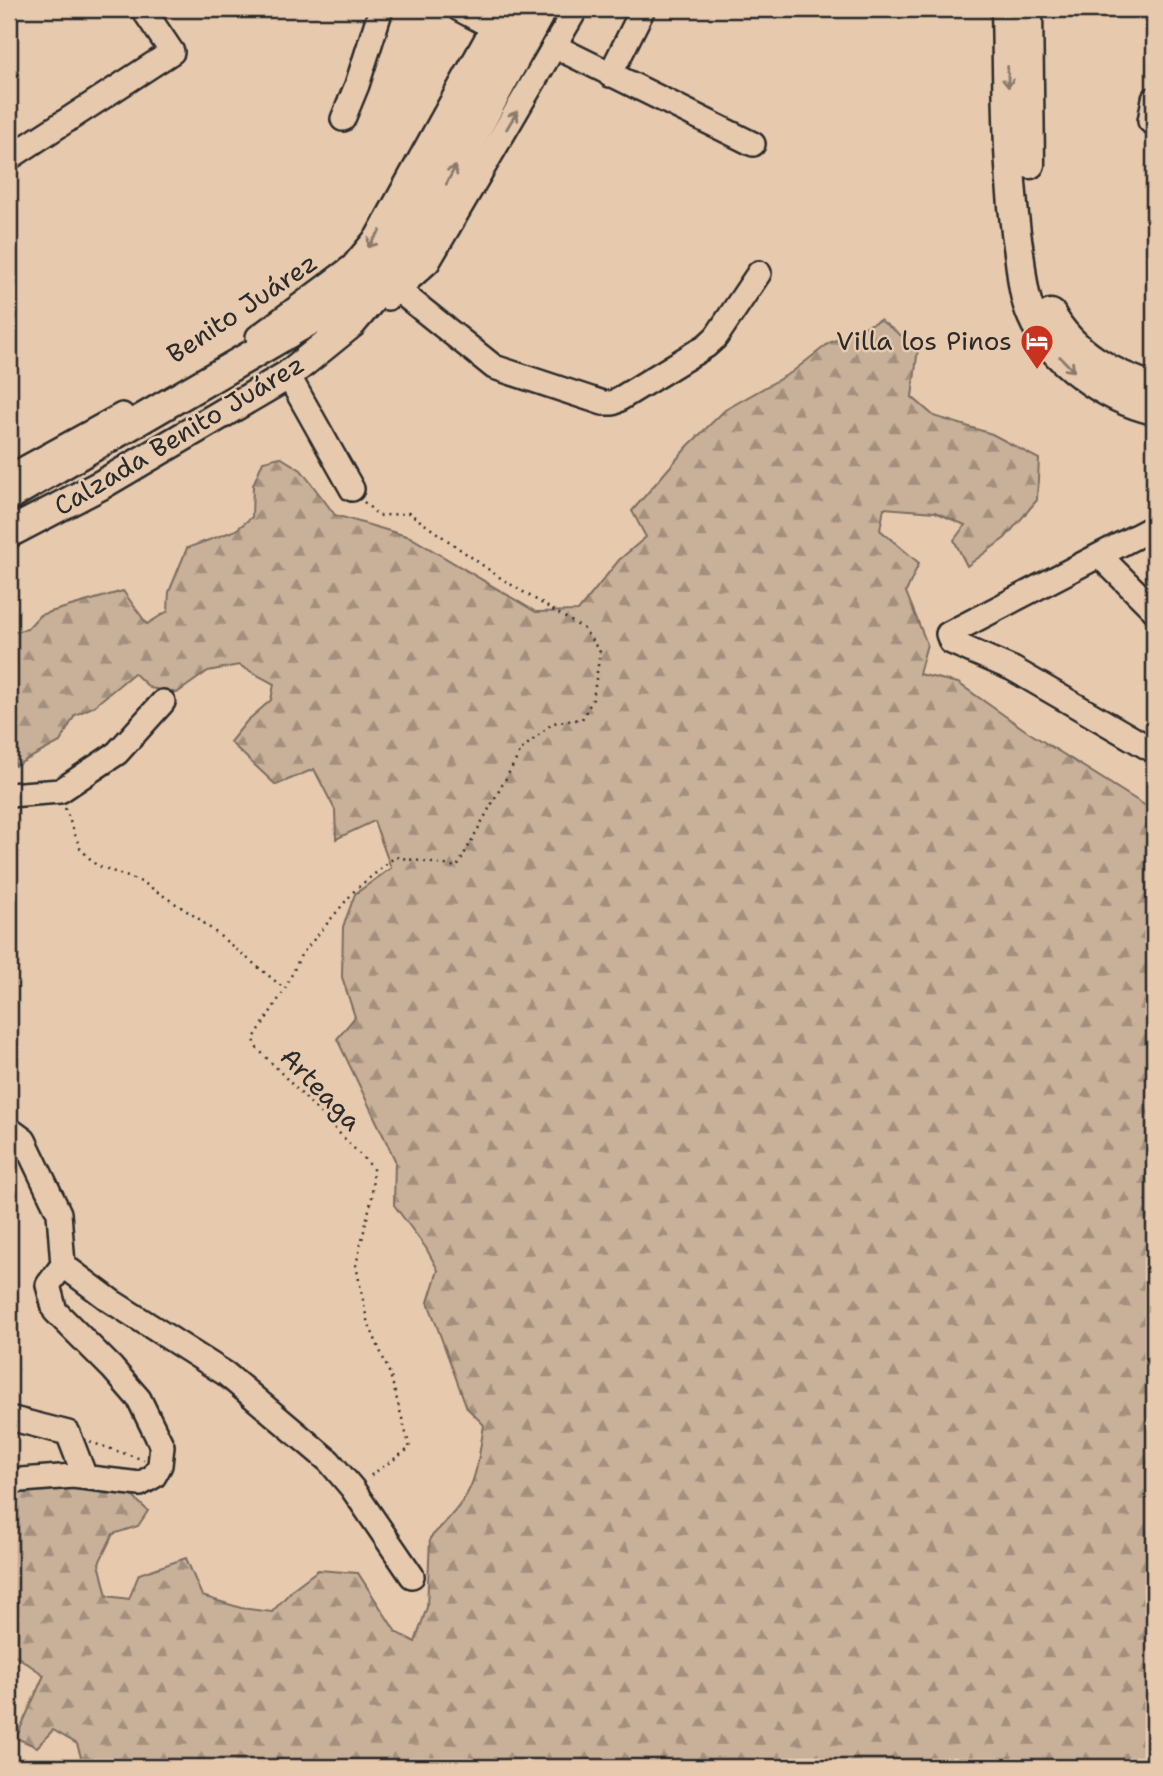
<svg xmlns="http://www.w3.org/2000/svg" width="1163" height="1776" viewBox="0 0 1163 1776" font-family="'Shantell Sans',sans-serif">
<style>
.forest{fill:url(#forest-firs);stroke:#7a6e62;stroke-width:2}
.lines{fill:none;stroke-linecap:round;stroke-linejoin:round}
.minor-casing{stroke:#2b2b2b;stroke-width:28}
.major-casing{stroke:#2b2b2b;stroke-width:33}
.path{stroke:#2b2b2b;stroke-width:2.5;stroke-dasharray:2 5;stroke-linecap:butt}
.minor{stroke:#e7caae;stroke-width:23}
.major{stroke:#e7caae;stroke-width:28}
.oneway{stroke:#897a6c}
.labels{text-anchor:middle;stroke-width:5;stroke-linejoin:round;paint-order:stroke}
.street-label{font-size:26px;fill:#2b2b2b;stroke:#e7caae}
.poi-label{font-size:26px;fill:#2b2b2b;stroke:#e7caae;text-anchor:end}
</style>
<defs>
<pattern id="forest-firs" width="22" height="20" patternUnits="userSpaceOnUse" patternTransform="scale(1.75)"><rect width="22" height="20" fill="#c8b099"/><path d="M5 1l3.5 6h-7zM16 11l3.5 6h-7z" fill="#a38f7d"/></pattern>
</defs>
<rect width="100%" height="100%" fill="#e7caae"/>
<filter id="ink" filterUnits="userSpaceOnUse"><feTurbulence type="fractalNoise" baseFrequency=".0143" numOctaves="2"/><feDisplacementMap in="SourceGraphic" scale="14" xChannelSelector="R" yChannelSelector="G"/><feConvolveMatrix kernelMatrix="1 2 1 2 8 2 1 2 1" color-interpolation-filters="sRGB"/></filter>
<g filter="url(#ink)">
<path class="forest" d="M 880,320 L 918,348 L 912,397 L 934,416 L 992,434 L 1039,459 L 1037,500 L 1005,538 L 967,566 L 954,540 L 965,525 L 935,512 L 884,508 L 880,530 L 919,563 L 906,592 L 927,644 L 919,674 L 958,683 L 1028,732 L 1154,811 L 1154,1767 L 84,1767 L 77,1744 L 53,1730 L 37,1747 L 16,1738 L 44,1675 L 9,1651 L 9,1494 L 52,1487 L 128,1492 L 148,1511 L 138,1526 L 113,1534 L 99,1563 L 107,1596 L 129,1599 L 139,1574 L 186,1558 L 202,1596 L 241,1608 L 272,1612 L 294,1588 L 318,1570 L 358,1573 L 396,1632 L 415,1642 L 427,1607 L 430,1538 C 475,1492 474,1487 484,1425 L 467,1408 L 428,1302 L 438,1270 L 426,1248 L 394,1205 L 395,1160 L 337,1039 L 355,1017 L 342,977 L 343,927 L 355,894 L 391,868 L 374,821 L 336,839 L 335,810 L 314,769 L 276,785 L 230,742 L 247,721 L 271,700 L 274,684 L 239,665 L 208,671 L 177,693 L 150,688 L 134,673 L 93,707 L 75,715 L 60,742 L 15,766 L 9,694 L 9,633 L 27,629 L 40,615 L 123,591 L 147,624 L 168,611 L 169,592 L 187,548 L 236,530 L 252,517 L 253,485 L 263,461 L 280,457 L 301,470 L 335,515 L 410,537 L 536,612 L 578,611 L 619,560 L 646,537 L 632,511 L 688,446 L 725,410 L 792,372 L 829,343 Z"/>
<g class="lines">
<defs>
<path id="minor" d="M 459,9 L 493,27
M 556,47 L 753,144
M 610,75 L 643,9
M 343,119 L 357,85 L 381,9
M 1150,121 L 1154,99
M 9,158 L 172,52 L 143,9
M 388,282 L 494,367 L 603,403 L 613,403 L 706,346 L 716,337 L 759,273
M 388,298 L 428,262 L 576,9
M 258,337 L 352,267 L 377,237 L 498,18
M 288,375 L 352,489
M 9,477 L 122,415
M 1154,527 L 948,634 L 951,642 L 1013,669 L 1154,751
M 1101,557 L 1154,610
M 9,795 L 60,791 L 117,753 L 163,702
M 9,1129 L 24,1140 L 59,1213 L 63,1265 L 111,1301 L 226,1374 L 329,1461 L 352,1488 L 412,1576
M 9,1418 L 68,1433 L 85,1477
M 9,1481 L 73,1476 L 140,1484 L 154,1476 L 160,1465 L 162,1446 L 139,1399 L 112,1368 L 55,1311 L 48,1285 L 63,1265"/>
<path id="major" d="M 1006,9 C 1008,90 1006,173 1019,253 C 1022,275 1023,296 1032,316 C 1051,361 1107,399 1154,410
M 1028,9 L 1030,164
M 1051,314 C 1072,352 1113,376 1154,387
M 9,496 L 332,308 L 391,246 L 518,9
M 9,533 L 101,485 L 288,375 L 351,324 L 405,260 L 542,9"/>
</defs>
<use href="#minor" class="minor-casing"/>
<use href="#major" class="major-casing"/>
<path class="path" d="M 364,502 L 379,516 L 409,513 L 502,579 L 584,629 L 600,652 L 593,699 L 582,719 L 553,723 L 522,749 L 457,867 L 395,857 L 355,890 L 301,955 L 285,989 L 254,1038 L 256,1047 L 373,1168 L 372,1197 L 356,1265 L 367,1320 L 390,1374 L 410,1448 L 367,1478
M 65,808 L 80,848 L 96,865 L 144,883 L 199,919 L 285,989
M 90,1442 L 144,1460"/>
<use href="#minor" class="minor"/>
<use href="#major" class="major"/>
</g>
<defs><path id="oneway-shaft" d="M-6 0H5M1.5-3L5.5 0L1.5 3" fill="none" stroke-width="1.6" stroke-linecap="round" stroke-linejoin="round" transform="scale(1.75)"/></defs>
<g class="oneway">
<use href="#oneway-shaft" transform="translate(1008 77) rotate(88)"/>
<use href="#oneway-shaft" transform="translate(512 120) rotate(-59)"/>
<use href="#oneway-shaft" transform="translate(451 175) rotate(-63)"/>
<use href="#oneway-shaft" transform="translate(374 239) rotate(126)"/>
<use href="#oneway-shaft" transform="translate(1067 364) rotate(46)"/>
</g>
</g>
<defs>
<symbol id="hotel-pin" viewBox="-11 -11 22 30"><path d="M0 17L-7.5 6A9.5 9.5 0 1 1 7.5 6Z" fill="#c8321e" stroke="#e7caae"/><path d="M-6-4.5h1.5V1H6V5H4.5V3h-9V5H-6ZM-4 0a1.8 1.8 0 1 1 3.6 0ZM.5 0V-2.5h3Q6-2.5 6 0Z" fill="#fff"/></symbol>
</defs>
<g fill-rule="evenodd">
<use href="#hotel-pin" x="1018" y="322" width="38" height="52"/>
</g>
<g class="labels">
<g class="street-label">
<text transform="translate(242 308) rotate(-34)" y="9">Benito Juárez</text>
<text transform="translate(179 435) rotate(-31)" y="9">Calzada Benito Juárez</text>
<text transform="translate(321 1089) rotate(46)" y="9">Arteaga</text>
</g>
<g class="poi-label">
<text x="1012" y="350">Villa los Pinos</text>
</g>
</g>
<rect width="1163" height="1776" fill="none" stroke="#e7caae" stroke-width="35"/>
<rect x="18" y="18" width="1128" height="1741" fill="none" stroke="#2b2b2b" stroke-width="2.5" filter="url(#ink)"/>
</svg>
